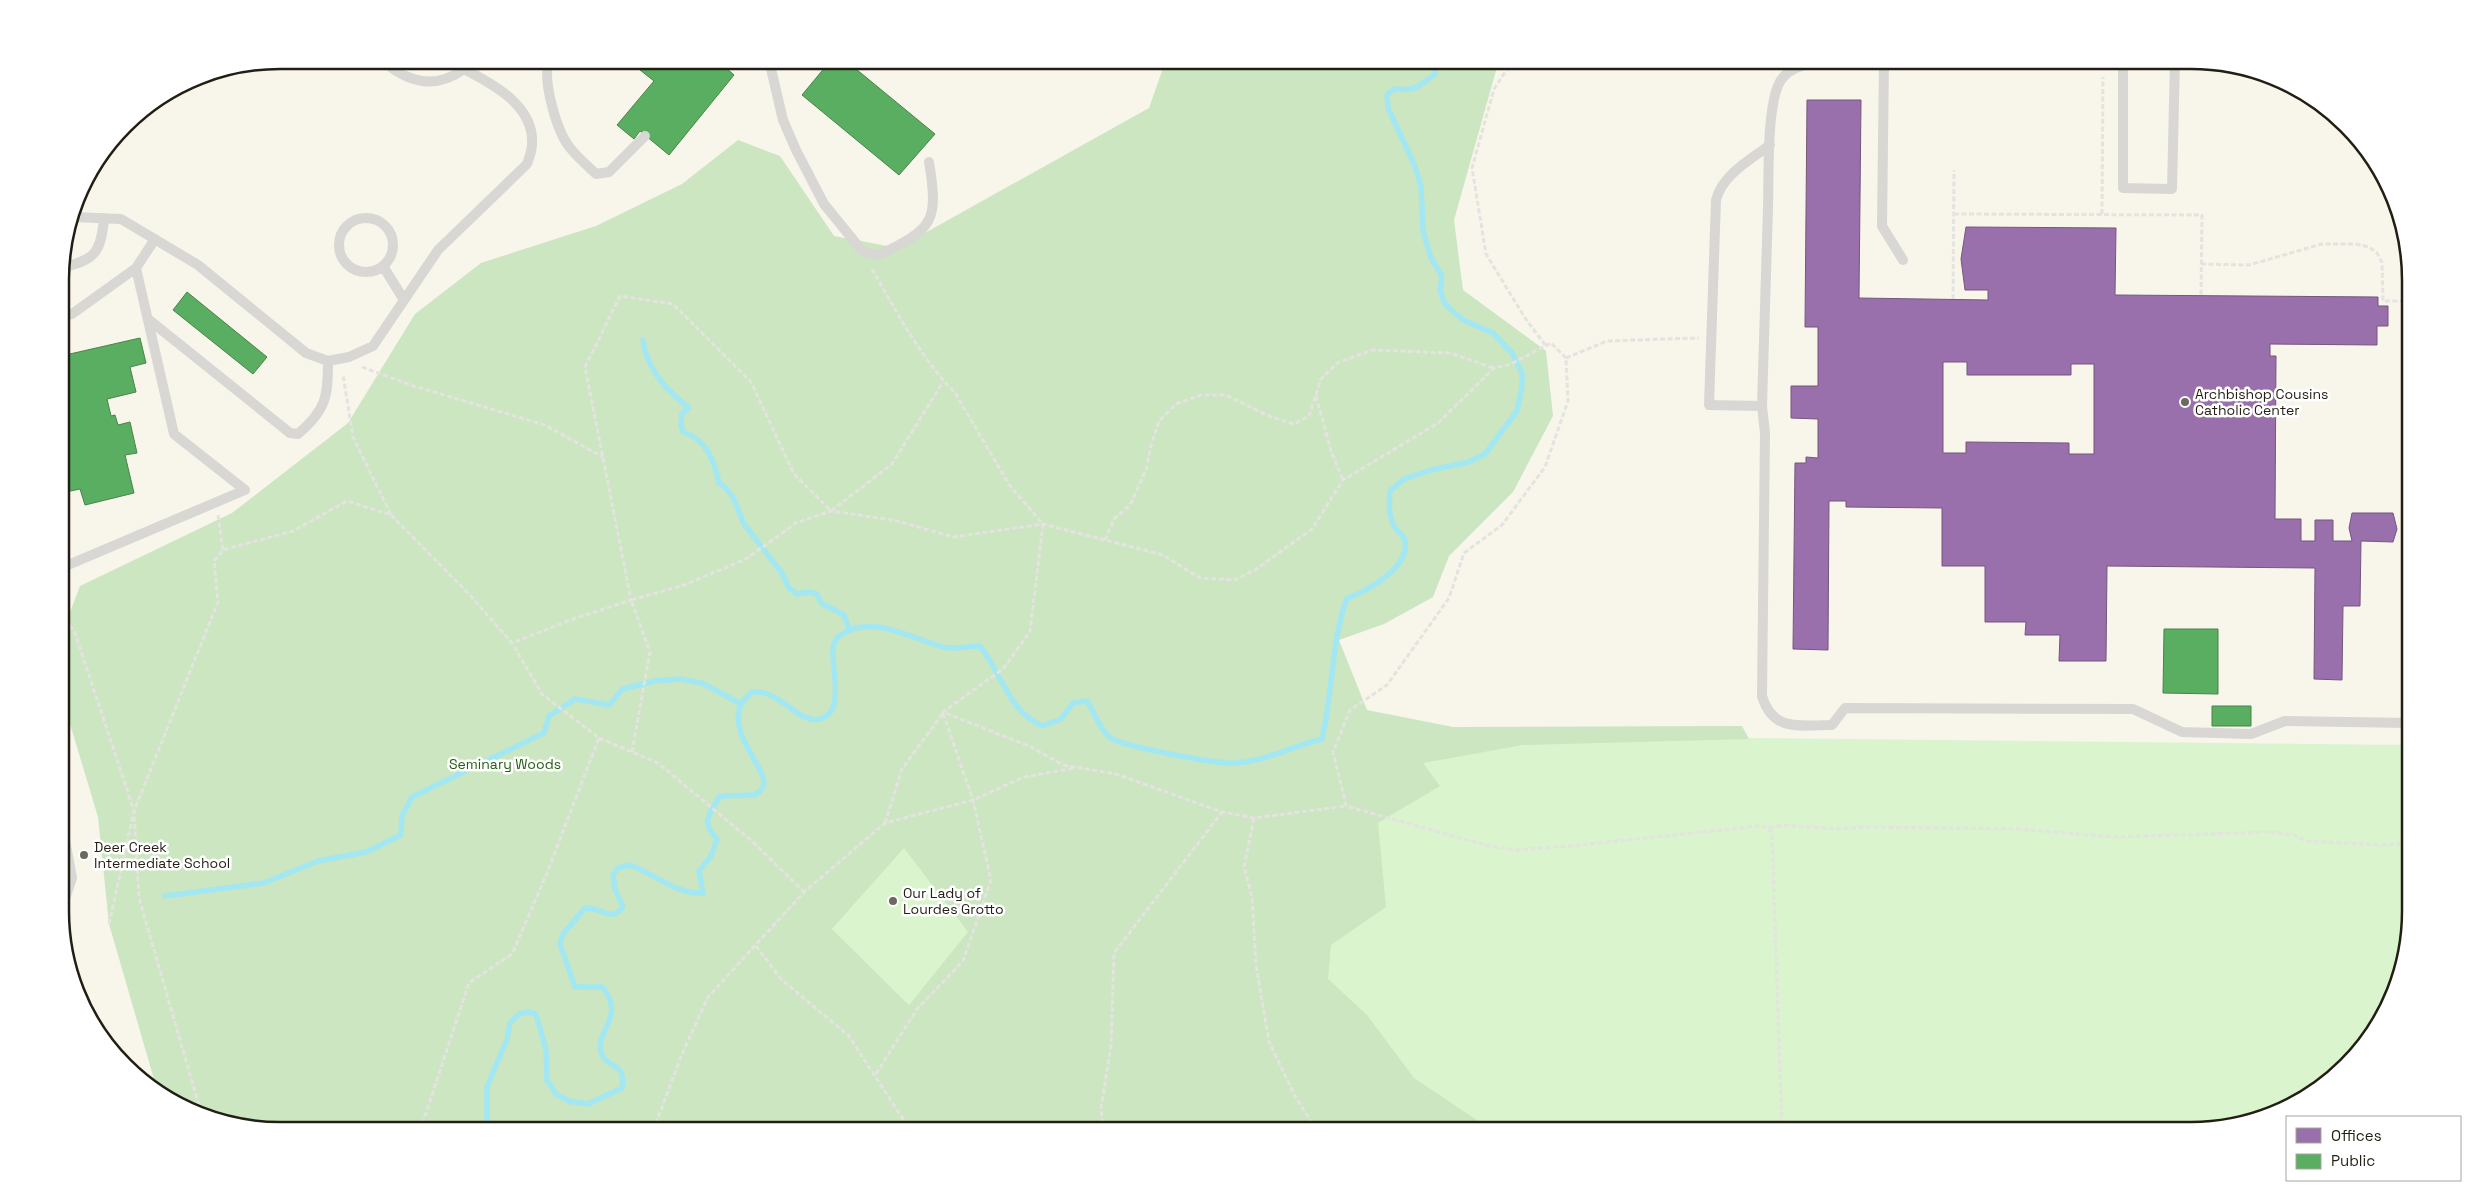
<svg xmlns="http://www.w3.org/2000/svg" width="2471" height="1191" viewBox="0 0 2471 1191" font-family="'Space Grotesk',sans-serif">
<style>
.green{fill:#daf4ce}
.forest{fill:#cbe6c0;fill-rule:evenodd}
.offices{fill:#9970ab;stroke:#75577d;fill-rule:evenodd}
.public{fill:#5aae61;stroke:#49834a}
.lines{fill:none;stroke-linecap:round;stroke-linejoin:round}
.stream{stroke:#a3e7f3;stroke-width:5.5}
.path{stroke:#e4e3e0;stroke-width:3;stroke-dasharray:5 2.5;stroke-linecap:butt}
.service{stroke:#d8d7d4;stroke-width:10}
.poi-dot{fill:#6d695f;stroke:#fff;stroke-width:2}
.labels{text-anchor:middle;stroke-width:5;stroke-linejoin:round;paint-order:stroke}
.poi-label{font-size:14px;fill:#221e13;stroke:#fff;text-anchor:start}
.park-label{font-size:14px;fill:#205f0f;stroke:#fff}
.rim{fill:none;stroke:#221e13;stroke-width:2.5}
</style>
<rect width="100%" height="100%" fill="#f8f5eb"/>
<path class="green" d="M 1091,731 L 2411,745 L 2411,912 L 2394,996 L 2357,1056 L 2314,1094 L 2262,1119 L 2206,1131 L 1075,1131 Z
M 904,847 L 969,932 L 909,1005 L 832,929 Z"/>
<path class="forest" d="M 1166,60 L 1499,60 L 1454,220 L 1463,290 L 1546,351 L 1553,416 L 1513,492 L 1449,556 L 1433,597 L 1384,624 L 1339,640 L 1367,710 L 1453,727 L 1742,726 L 1749,739 L 1523,745 L 1423,763 L 1440,786 L 1378,823 L 1386,907 L 1331,945 L 1328,979 L 1367,1015 L 1414,1078 L 1481,1123 L 1497,1131 L 279,1131 L 195,1114 L 158,1093 L 109,924 L 98,817 L 61,694 L 61,636 L 80,586 L 232,513 L 348,423 L 415,314 L 481,263 L 596,226 L 682,184 L 738,140 L 780,156 L 834,236 L 898,248 L 1149,108 ZM 904,848 L 968,932 L 909,1005 L 832,929 Z"/>
<path class="offices" d="M 1807,100 L 1861,100 L 1859,298 L 1988,300 L 1988,290 L 1965,290 L 1961,259 L 1966,227 L 2116,228 L 2115,295 L 2378,297 L 2378,306 L 2388,306 L 2388,326 L 2377,326 L 2377,345 L 2270,344 L 2270,356 L 2276,356 L 2275,519 L 2301,519 L 2301,541 L 2315,541 L 2315,520 L 2333,520 L 2333,541 L 2352,541 L 2349,528 L 2352,513 L 2393,513 L 2397,529 L 2393,542 L 2361,541 L 2360,606 L 2343,606 L 2342,680 L 2314,679 L 2315,568 L 2107,566 L 2106,661 L 2059,661 L 2060,635 L 2025,635 L 2026,622 L 1985,622 L 1985,566 L 1942,566 L 1942,508 L 1846,507 L 1846,501 L 1829,501 L 1828,650 L 1793,649 L 1795,463 L 1806,463 L 1806,457 L 1818,458 L 1818,419 L 1791,418 L 1791,386 L 1818,386 L 1818,327 L 1805,327 ZM 1943,362 L 1967,362 L 1967,375 L 2071,375 L 2071,364 L 2094,364 L 2094,454 L 2069,454 L 2069,443 L 1966,442 L 1966,453 L 1943,453 Z"/>
<path class="public" d="M 641,60 L 729,60 L 724,66 L 734,75 L 669,155 L 640,131 L 634,139 L 617,125 L 654,81 L 635,66 Z
M 831,60 L 845,60 L 935,134 L 899,175 L 802,95 Z
M 187,292 L 267,357 L 253,374 L 173,310 Z
M 140,338 L 146,363 L 130,367 L 136,392 L 107,399 L 111,416 L 115,415 L 118,425 L 130,422 L 137,453 L 125,455 L 134,493 L 85,505 L 80,489 L 61,493 L 61,352 L 61,356 Z
M 2164,629 L 2218,629 L 2218,694 L 2163,693 Z
M 2212,706 L 2251,706 L 2251,726 L 2212,726 Z"/>
<g class="lines">
<path class="stream" d="M 643,340 C 646,368 667,391 689,408 L 682,413 L 681,424 L 683,432 C 707,440 714,460 719,483 L 726,488 L 734,499 L 744,524 L 782,573 L 789,588 L 797,594 L 809,592 L 817,594 L 821,603 L 844,615 L 849,629
M 165,896 L 264,883 L 318,861 L 366,852 L 401,835 L 402,816 L 412,797 L 544,733 L 549,716 L 575,699 L 609,705 L 623,689 L 655,681 L 680,679 L 702,683 L 741,704
M 490,1131 L 487,1120 L 487,1087 L 507,1039 L 510,1023 L 519,1014 L 528,1012 L 536,1014 L 546,1050 L 547,1080 L 556,1094 L 569,1101 L 588,1104 L 622,1088 C 627,1061 606,1070 601,1052 C 595,1032 627,1015 602,987 L 575,987 L 560,944 L 563,934 L 585,908 C 602,907 610,923 623,907 L 615,889 L 613,875 L 618,868 L 630,865 C 653,873 677,895 703,893 L 699,871 L 711,856 L 717,839 C 700,821 709,815 720,796 L 755,795 C 757,793 762,790 763,787 C 771,771 725,734 742,703 C 744,699 749,695 752,692 C 781,689 798,725 820,719 C 852,710 822,649 838,637 C 869,612 910,638 943,647 C 953,650 969,646 980,646 C 1001,672 1010,714 1043,726 L 1061,719 L 1073,703 L 1087,701 C 1095,713 1099,727 1109,737 C 1119,746 1221,765 1237,763 C 1265,761 1294,746 1322,739 C 1333,693 1331,642 1347,598 C 1367,592 1414,565 1404,538 C 1402,535 1398,532 1396,529 C 1388,517 1389,505 1390,491 L 1404,479 L 1431,470 L 1469,462 L 1485,454 L 1517,411 L 1522,387 L 1522,373 L 1512,353 L 1493,333 L 1463,320 L 1445,304 L 1440,290 L 1442,276 L 1431,258 L 1423,231 L 1421,186 L 1414,164 L 1388,108 L 1387,95 L 1394,89 C 1415,91 1418,87 1435,74 L 1436,60"/>
<path class="path" d="M 1513,60 L 1494,89 L 1472,168 L 1486,254 L 1525,318 L 1546,346
M 1954,214 L 2202,215 L 2201,296
M 2102,214 L 2103,77
M 2201,264 L 2249,265 L 2322,244 L 2356,244 L 2369,247 L 2377,253 L 2382,262 L 2383,301 L 2409,301
M 872,269 C 896,311 921,358 955,393 L 1010,486 L 1043,524 L 1030,632 L 1003,669 L 943,712 L 1031,747 L 1063,765 L 1116,774 L 1222,812 L 1254,818 L 1346,806
M 1953,299 L 1954,170
M 1566,358 L 1607,341 L 1699,338
M 362,367 L 414,386 L 545,425 L 603,457
M 1316,396 L 1331,451 L 1343,480
M 218,515 L 223,550
M 391,515 L 468,593 L 512,643 L 573,619 L 631,600 L 585,367 L 620,296 L 673,304 L 751,382 L 794,474 L 831,511 L 892,464 L 943,382
M 1105,540 L 1114,519 L 1130,505 L 1146,470 L 1151,445 L 1159,421 L 1176,404 L 1201,395 L 1226,395 L 1269,416 L 1294,424 L 1309,416 L 1321,379 L 1337,363 L 1372,350 L 1450,353 L 1494,368
M 61,613 L 75,633 L 134,811 L 139,898 L 202,1116
M 599,738 L 658,763 L 754,843 L 804,892
M 632,752 L 650,652 L 631,600 L 684,585 L 746,559 L 796,523 L 831,511 L 893,520 L 954,537 L 1043,524 L 1163,555 L 1200,578 L 1235,580 L 1255,570 L 1312,529 L 1343,480 L 1438,423 L 1494,368 L 1511,364 L 1551,343 L 1566,358 L 1568,401 L 1545,467 L 1502,525 L 1464,553 L 1449,598 L 1387,685 L 1350,710 L 1333,752 L 1346,806 L 1489,846 L 1517,850 L 1570,846 L 1760,826 L 1769,828 L 1772,833 L 1782,1131
M 1254,818 L 1244,867 L 1252,897 L 1256,965 L 1269,1042 L 1295,1096 L 1317,1131
M 885,823 L 902,769 L 943,713
M 1769,828 L 1782,825 L 1838,829 L 1863,827 L 2018,829 L 2114,837 L 2270,832 L 2294,835 L 2305,841 L 2383,845 L 2411,843
M 109,924 L 134,811 L 218,602 L 214,561 L 223,550 L 293,531 L 347,501 L 391,515 L 353,437 L 343,375
M 756,946 L 781,979 L 848,1035 L 911,1131
M 876,1074 L 917,1009 L 963,961 L 991,880 L 973,800 L 943,713
M 420,1131 L 469,983 L 512,954 L 547,873 L 599,738 L 542,694 L 512,643
M 653,1131 L 682,1054 L 708,997 L 804,892 L 885,823 L 973,800 L 1024,777 L 1075,768
M 1103,1131 L 1101,1108 L 1111,1046 L 1114,953 L 1222,812"/>
<path class="service" d="M 382,60 C 408,83 435,90 464,69
M 549,60 C 542,81 557,133 571,149 C 578,158 588,166 596,174 L 609,172 L 645,136
M 769,60 L 783,120 L 796,150 L 824,204 L 863,252 L 879,255 C 933,229 939,222 929,162
M 2123,60 L 2123,188 L 2172,189 L 2175,60
M 1884,61 L 1882,226 L 1903,260
M 2175,65 L 1829,61 C 1812,63 1791,65 1781,80 C 1766,103 1769,179 1768,208 C 1766,274 1764,340 1762,406 L 1765,433 L 1762,696 C 1773,733 1801,725 1832,725 L 1845,708 L 2133,709 L 2182,732 L 2251,734 L 2285,721 L 2410,723
M 73,217 L 121,219 L 198,265 L 306,353 L 328,361 L 349,357 L 373,346 L 438,250 L 527,164 C 529,158 532,151 532,145 C 535,106 493,84 464,69 L 463,60
M339 245a27 27 0 1 1 54 0a27 27 0 1 1-54 0Z
M 383,266 L 404,300
M 61,268 C 94,260 101,254 104,218
M 61,316 L 72,314 L 136,268 L 155,239
M 148,319 L 290,433 L 298,434 C 326,410 328,397 328,361
M 1762,406 L 1709,405 L 1716,200 C 1722,175 1750,160 1770,145
M 61,568 L 245,490 L 174,434 L 136,268
M 62,824 L 72,878 L 62,908"/>
</g>
<g class="poi-dot">
<circle cx="2185" cy="402" r="5"/>
<circle cx="84" cy="855" r="5"/>
<circle cx="893" cy="901" r="5"/>
</g>
<g class="labels">
<g class="poi-label">
<text x="2195" y="399">Archbishop Cousins<tspan x="2195" dy="16">Catholic Center</tspan></text>
<text x="94" y="852">Deer Creek<tspan x="94" dy="16">Intermediate School</tspan></text>
<text x="903" y="898">Our Lady of<tspan x="903" dy="16">Lourdes Grotto</tspan></text>
</g>
<g class="park-label">
<text x="505" y="769">Seminary Woods</text>
</g>
</g>
<path d="M0 0H2471V1191H0ZM280 69H2191A211 211 0 0 1 2402 280V911A211 211 0 0 1 2191 1122H280A211 211 0 0 1 69 911V280A211 211 0 0 1 280 69Z" fill="#fff" fill-rule="evenodd"/>
<path class="rim" d="M280 69H2191A211 211 0 0 1 2402 280V911A211 211 0 0 1 2191 1122H280A211 211 0 0 1 69 911V280A211 211 0 0 1 280 69Z"/>
<rect x="2286" y="1116" width="175" height="65" fill="#ffffff" stroke="#a7a5a1"/>
<rect x="2296" y="1128" width="25" height="15" fill="#9970ab" stroke="#a7a5a1"/>
<text x="2331" y="1141" font-size="15" fill="#221e13">Offices</text>
<rect x="2296" y="1154" width="25" height="15" fill="#5aae61" stroke="#a7a5a1"/>
<text x="2331" y="1166" font-size="15" fill="#221e13">Public</text>
</svg>
